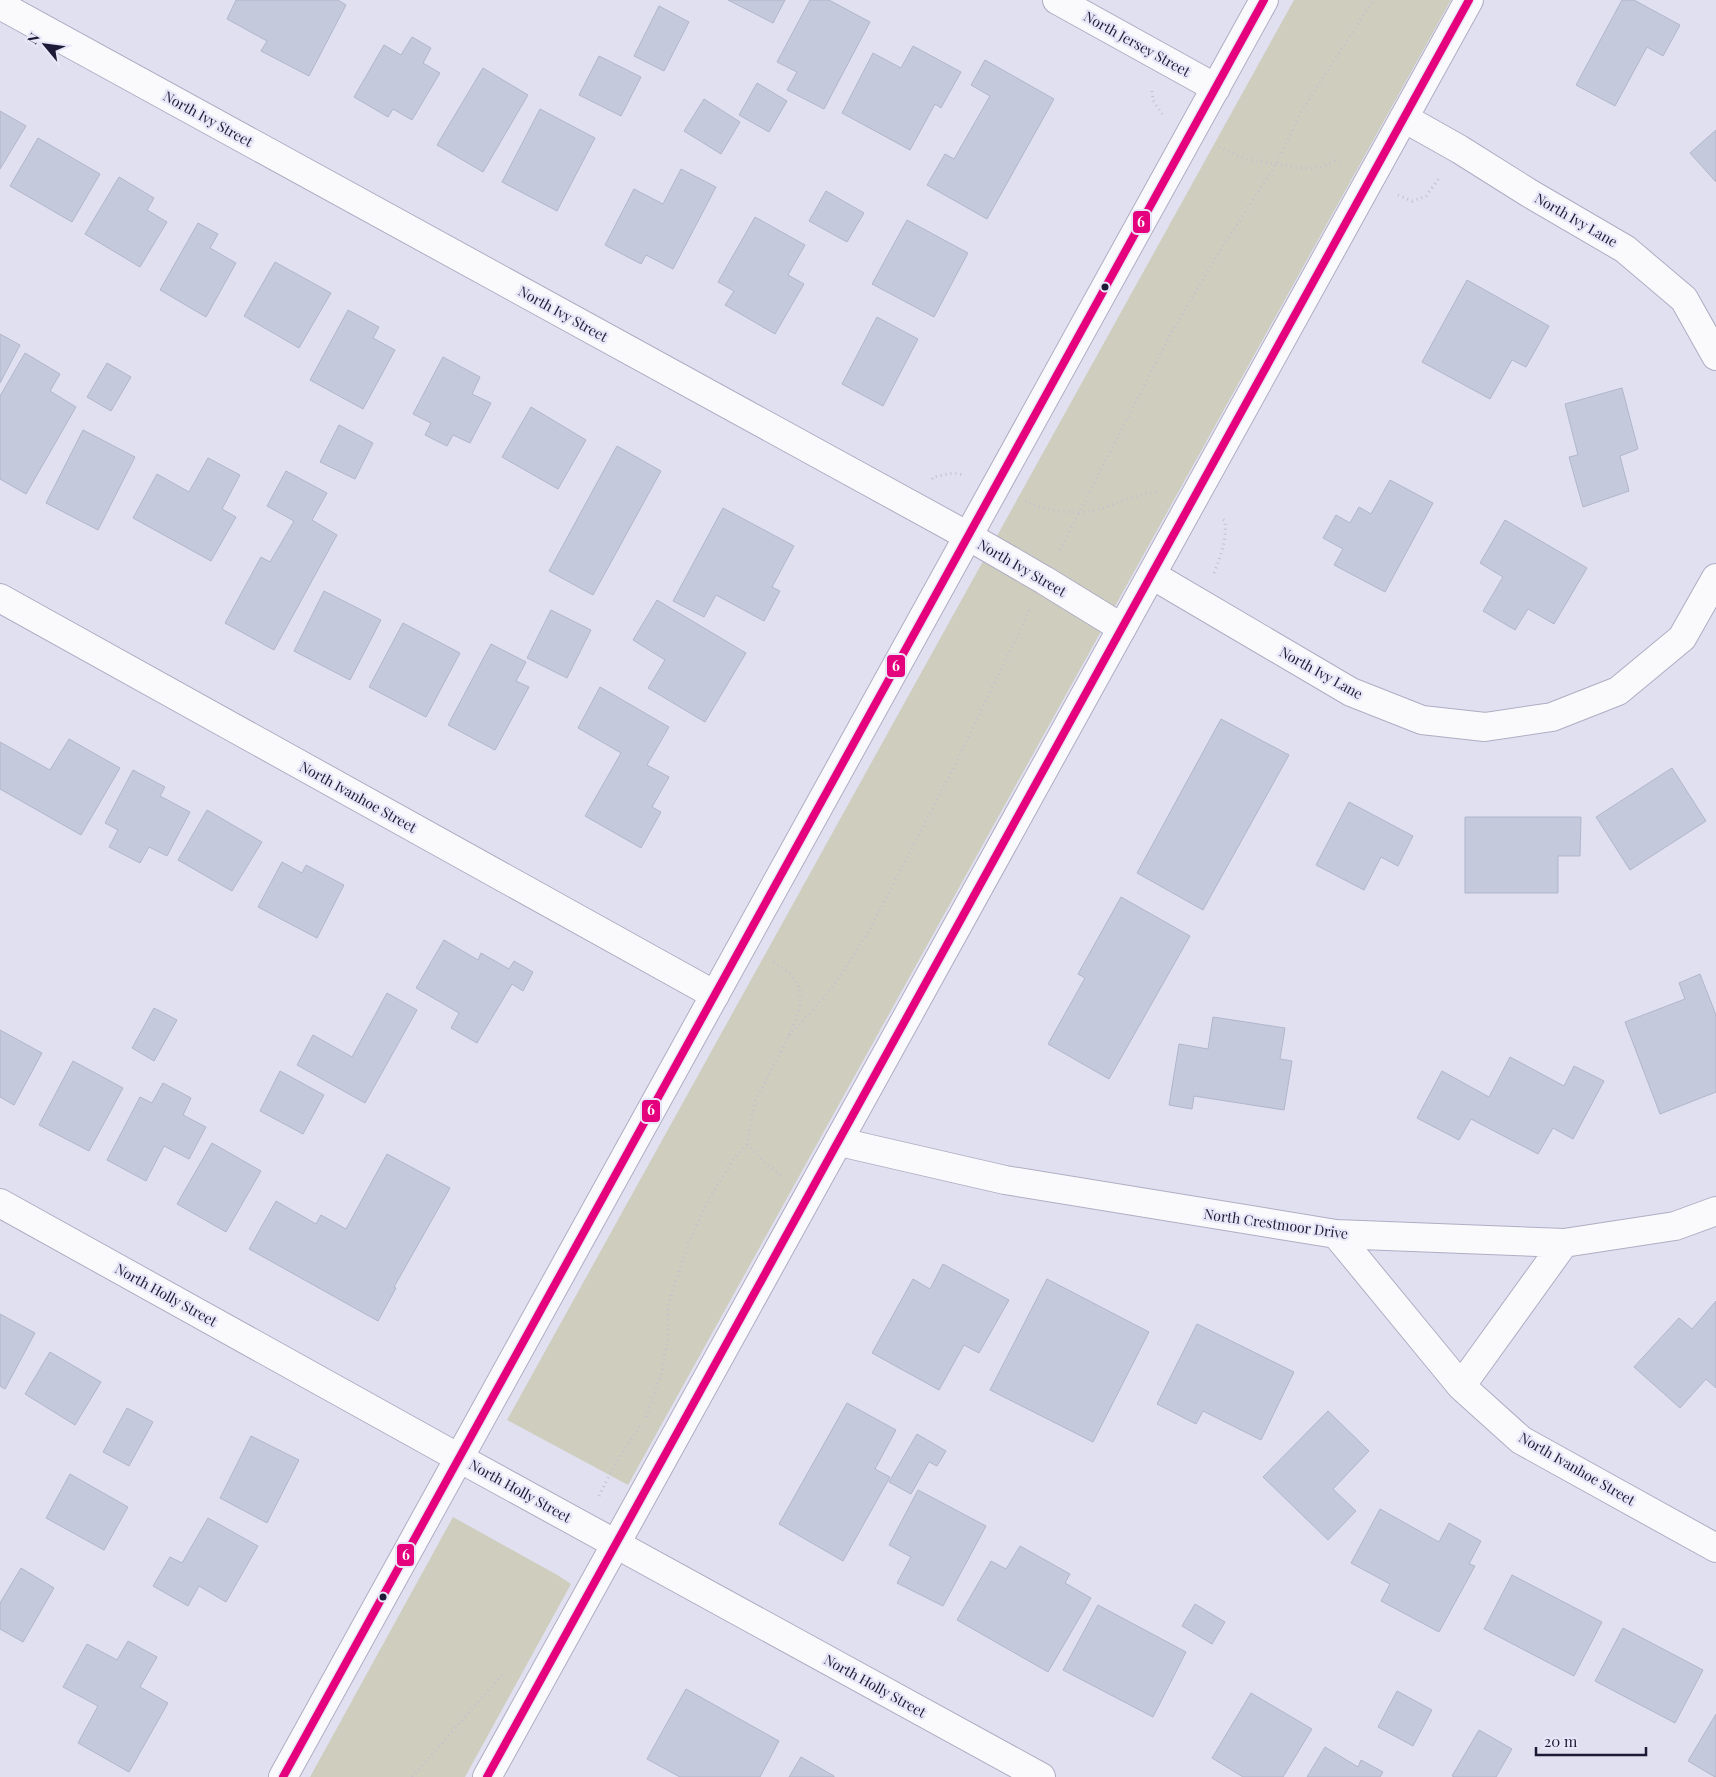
<svg xmlns="http://www.w3.org/2000/svg" width="1716" height="1777" viewBox="0 0 1716 1777" font-family="'Playfair Display',serif">
<style>
.green{fill:#cfcebe}
.building{fill:#c4c9dc;stroke:#b1b6cb}
.lines{fill:none;stroke-linecap:round;stroke-linejoin:round}
.minor-casing{stroke:#afadc3;stroke-width:30}
.tertiary-casing{stroke:#afadc3;stroke-width:30}
.secondary-casing{stroke:#afadc3;stroke-width:30}
.path{stroke:#c3c1cc;stroke-width:3;stroke-dasharray:1 4;stroke-linecap:butt}
.minor{stroke:#fafafd;stroke-width:28}
.tertiary{stroke:#fafafd;stroke-width:28}
.secondary{stroke:#fafafd;stroke-width:28}
.bus-1-casing{stroke:#e8e7f8;stroke-width:11}
.bus-1{stroke:#e5007d;stroke-width:8}
.bus-dot{fill:#1d1a37;stroke:#e8e7f8;stroke-width:2}
.labels{text-anchor:middle;stroke-width:4.5;stroke-linejoin:round;paint-order:stroke}
.street-label{font-size:14px;fill:#1d1a37;stroke:#e8e7f8}
.line-badge{stroke:#e8e7f8;stroke-width:2}
.badge-label{font-size:14px;text-anchor:middle;font-weight:bold;fill:#fff}
</style>
<rect width="100%" height="100%" fill="#e0e0f1"/>
<path class="green" d="M 1294,0 L 1451,0 L 628,1485 L 507,1420 Z
M 453,1517 L 559,1576 L 571,1584 L 465,1777 L 310,1777 Z"/>
<path class="building" d="M 236,0 L 338,0 L 346,5 L 309,76 L 261,51 L 267,41 L 227,19 Z
M 728,0 L 785,0 L 773,23 Z
M 810,0 L 829,0 L 870,22 L 824,109 L 787,90 L 797,72 L 777,62 Z
M 1622,0 L 1634,0 L 1680,25 L 1663,56 L 1647,47 L 1615,106 L 1576,85 Z
M 659,6 L 689,22 L 664,71 L 634,56 Z
M 412,37 L 431,48 L 423,63 L 440,73 L 412,120 L 393,109 L 388,117 L 354,97 L 384,45 L 401,55 Z
M 913,46 L 961,72 L 941,108 L 935,104 L 910,150 L 842,113 L 873,53 L 901,68 Z
M 599,56 L 641,77 L 621,116 L 579,95 Z
M 985,60 L 1054,99 L 987,219 L 927,185 L 945,154 L 954,159 L 990,96 L 971,85 Z
M 483,68 L 528,95 L 483,172 L 437,145 Z
M 757,83 L 787,101 L 769,132 L 739,115 Z
M 704,99 L 740,122 L 721,154 L 684,131 Z
M 540,109 L 595,138 L 557,211 L 502,182 Z
M 0,111 L 26,126 L 0,169 Z
M 1716,130 L 1716,182 L 1690,153 Z
M 38,138 L 100,174 L 72,222 L 10,186 Z
M 681,169 L 716,187 L 673,269 L 646,255 L 641,264 L 605,245 L 634,189 L 663,204 Z
M 119,177 L 154,198 L 147,210 L 167,222 L 140,267 L 85,234 Z
M 826,191 L 864,213 L 847,242 L 809,221 Z
M 755,217 L 805,245 L 788,275 L 804,284 L 775,334 L 725,305 L 734,291 L 718,282 Z
M 907,220 L 968,253 L 934,317 L 872,284 Z
M 198,223 L 218,234 L 210,248 L 236,263 L 206,317 L 160,290 Z
M 275,262 L 331,293 L 299,348 L 244,316 Z
M 1467,280 L 1549,326 L 1526,367 L 1512,360 L 1490,399 L 1422,362 Z
M 348,310 L 379,327 L 373,338 L 395,350 L 363,409 L 310,380 Z
M 877,317 L 918,339 L 883,406 L 842,384 Z
M 0,334 L 20,345 L 0,383 Z
M 25,353 L 60,374 L 50,391 L 76,407 L 26,494 L 0,479 L 0,396 Z
M 443,357 L 480,377 L 472,394 L 491,403 L 470,443 L 453,435 L 447,446 L 425,435 L 431,423 L 413,414 Z
M 107,363 L 131,377 L 111,411 L 87,397 Z
M 1622,388 L 1638,449 L 1620,456 L 1629,491 L 1583,507 L 1569,457 L 1578,455 L 1565,404 Z
M 531,407 L 586,440 L 558,489 L 502,457 Z
M 339,425 L 373,443 L 355,479 L 320,462 Z
M 83,430 L 135,457 L 98,530 L 46,503 Z
M 617,446 L 661,471 L 593,595 L 549,571 Z
M 208,458 L 240,475 L 222,509 L 236,517 L 211,561 L 133,518 L 157,474 L 189,492 Z
M 286,471 L 327,493 L 312,520 L 337,535 L 274,650 L 225,623 L 261,557 L 270,562 L 294,521 L 267,506 Z
M 1390,480 L 1433,503 L 1385,592 L 1334,565 L 1343,549 L 1323,538 L 1336,515 L 1350,523 L 1359,507 L 1371,514 Z
M 723,508 L 794,546 L 772,587 L 780,591 L 764,621 L 716,595 L 704,617 L 673,601 Z
M 1505,520 L 1587,568 L 1554,624 L 1528,609 L 1515,630 L 1483,611 L 1503,577 L 1480,563 Z
M 324,591 L 381,620 L 350,680 L 294,651 Z
M 657,600 L 746,653 L 705,722 L 648,688 L 665,660 L 633,640 Z
M 551,610 L 591,630 L 567,678 L 527,658 Z
M 403,623 L 460,653 L 426,717 L 369,687 Z
M 491,644 L 526,662 L 516,681 L 529,687 L 495,750 L 448,725 Z
M 600,687 L 669,727 L 647,765 L 669,777 L 652,807 L 661,812 L 641,848 L 585,816 L 621,753 L 578,728 Z
M 1221,719 L 1289,755 L 1203,910 L 1137,873 Z
M 69,739 L 120,768 L 81,835 L 0,789 L 0,742 L 50,770 Z
M 1672,768 L 1706,821 L 1630,870 L 1596,817 Z
M 133,770 L 165,787 L 160,796 L 190,812 L 167,856 L 149,847 L 140,863 L 109,847 L 118,830 L 105,823 Z
M 1349,802 L 1413,836 L 1398,866 L 1381,857 L 1364,890 L 1316,865 Z
M 207,810 L 262,842 L 232,891 L 178,860 Z
M 1465,817 L 1581,817 L 1580,856 L 1558,856 L 1558,893 L 1465,893 Z
M 282,862 L 302,873 L 306,865 L 344,885 L 317,938 L 258,907 Z
M 1121,897 L 1190,936 L 1109,1079 L 1048,1044 L 1085,978 L 1078,974 Z
M 444,940 L 478,960 L 481,953 L 509,969 L 514,961 L 533,972 L 523,991 L 512,984 L 477,1043 L 451,1028 L 459,1013 L 416,988 Z
M 1700,974 L 1716,1015 L 1716,1092 L 1660,1114 L 1625,1022 L 1685,999 L 1679,983 Z
M 387,993 L 417,1010 L 365,1103 L 297,1065 L 313,1035 L 352,1057 Z
M 154,1008 L 177,1020 L 154,1061 L 132,1048 Z
M 1213,1017 L 1285,1028 L 1280,1059 L 1292,1061 L 1284,1110 L 1194,1096 L 1192,1109 L 1169,1105 L 1179,1044 L 1208,1049 Z
M 0,1030 L 42,1053 L 14,1105 L 0,1097 Z
M 1510,1057 L 1564,1086 L 1574,1066 L 1604,1081 L 1573,1139 L 1553,1128 L 1538,1154 L 1471,1119 L 1459,1140 L 1417,1118 L 1442,1071 L 1489,1097 Z
M 73,1061 L 123,1088 L 89,1151 L 39,1125 Z
M 280,1071 L 324,1095 L 303,1134 L 260,1111 Z
M 163,1083 L 191,1098 L 183,1115 L 206,1127 L 189,1159 L 164,1146 L 146,1181 L 107,1160 L 140,1097 L 152,1103 Z
M 212,1143 L 261,1171 L 226,1232 L 177,1204 Z
M 387,1154 L 450,1188 L 394,1287 L 396,1288 L 378,1321 L 249,1249 L 276,1201 L 316,1224 L 321,1215 L 346,1229 Z
M 943,1264 L 1009,1300 L 979,1353 L 964,1345 L 939,1390 L 872,1353 L 913,1279 L 930,1289 Z
M 1047,1279 L 1149,1332 L 1093,1442 L 990,1390 Z
M 1716,1301 L 1716,1388 L 1706,1379 L 1680,1408 L 1634,1367 L 1679,1318 L 1692,1329 Z
M 0,1314 L 35,1333 L 5,1389 L 0,1386 Z
M 1197,1324 L 1294,1372 L 1261,1440 L 1203,1411 L 1196,1424 L 1157,1404 Z
M 50,1352 L 101,1382 L 75,1425 L 25,1394 Z
M 847,1403 L 896,1430 L 875,1469 L 890,1477 L 843,1561 L 779,1524 Z
M 127,1408 L 153,1422 L 129,1466 L 103,1452 Z
M 1328,1411 L 1369,1451 L 1333,1489 L 1356,1511 L 1328,1540 L 1263,1477 Z
M 917,1434 L 946,1451 L 937,1466 L 929,1462 L 911,1494 L 889,1482 Z
M 251,1436 L 299,1460 L 267,1523 L 220,1498 Z
M 70,1474 L 128,1507 L 104,1550 L 46,1518 Z
M 918,1490 L 986,1526 L 943,1606 L 897,1583 L 911,1557 L 889,1545 Z
M 1380,1509 L 1439,1542 L 1449,1523 L 1481,1541 L 1469,1564 L 1475,1566 L 1439,1632 L 1381,1601 L 1390,1584 L 1351,1563 Z
M 208,1518 L 258,1546 L 226,1602 L 199,1586 L 188,1606 L 153,1586 L 170,1557 L 182,1563 Z
M 1020,1546 L 1070,1574 L 1065,1583 L 1091,1598 L 1048,1672 L 957,1620 L 991,1561 L 1006,1569 Z
M 21,1568 L 54,1588 L 23,1642 L 0,1629 L 0,1603 Z
M 1512,1575 L 1602,1622 L 1574,1676 L 1484,1629 Z
M 1195,1604 L 1225,1622 L 1212,1644 L 1182,1626 Z
M 1098,1605 L 1186,1652 L 1153,1717 L 1063,1670 Z
M 1623,1628 L 1703,1670 L 1675,1723 L 1595,1681 Z
M 128,1641 L 157,1657 L 140,1687 L 168,1703 L 129,1772 L 78,1743 L 98,1706 L 63,1687 L 87,1644 L 117,1660 Z
M 686,1689 L 779,1741 L 760,1777 L 680,1777 L 647,1759 Z
M 1397,1691 L 1432,1710 L 1413,1746 L 1378,1727 Z
M 1251,1693 L 1312,1729 L 1283,1777 L 1243,1777 L 1212,1758 Z
M 1716,1714 L 1716,1777 L 1715,1777 L 1688,1761 Z
M 1479,1730 L 1512,1749 L 1496,1777 L 1455,1777 L 1452,1776 Z
M 1325,1747 L 1358,1767 L 1361,1760 L 1383,1772 L 1380,1777 L 1307,1777 Z
M 801,1757 L 834,1776 L 834,1777 L 789,1777 Z"/>
<g class="lines">
<defs>
<path id="minor" d="M 1057,0 L 1216,88
M 0,5 L 968,536 L 1044,580 L 1122,628
M 1404,118 L 1459,149 L 1529,193 L 1625,249 L 1684,299 L 1716,356
M 1152,575 L 1351,692 L 1422,720 L 1485,727 L 1552,717 L 1618,691 L 1682,638 L 1716,578
M 0,598 L 715,995
M 840,1142 L 1005,1180 L 1336,1234 L 1564,1243 L 1675,1226 L 1716,1211
M 1336,1234 L 1461,1386 L 1521,1440 L 1716,1548
M 1461,1386 L 1564,1243"/>
<path id="tertiary" d="M 0,1203 L 459,1458 L 1041,1777"/>
<path id="secondary" d="M 283,1777 L 1264,0
M 487,1777 L 1469,0"/>
</defs>
<use href="#minor" class="minor-casing"/>
<use href="#tertiary" class="tertiary-casing"/>
<use href="#secondary" class="secondary-casing"/>
<path class="path" d="M 1152,91 L 1153,100 L 1162,114
M 1219,147 L 1245,159 L 1307,169 L 1321,167 L 1335,161 L 1342,164
M 1398,195 L 1412,201 L 1426,196 L 1440,177
M 932,479 L 933,477 L 953,473 L 964,475
M 1025,501 C 1048,512 1079,516 1104,508 C 1123,501 1137,494 1159,492
M 1060,550 L 1171,333 L 1223,246 L 1277,163 L 1300,114 L 1373,0
M 1214,573 C 1221,555 1227,540 1225,521 L 1221,518
M 789,1036 L 812,1011 L 834,985 L 869,931 L 958,759 L 1030,609
M 747,1144 L 763,1161 L 782,1176
M 646,1417 L 663,1368 L 668,1334 L 668,1304 L 689,1242 L 709,1199 L 733,1160 L 747,1144 L 755,1101 L 789,1036 L 800,1007 L 800,989 L 792,975 L 772,961
M 599,1496 L 614,1466 L 641,1424
M 412,1777 L 504,1673"/>
<use href="#minor" class="minor"/>
<use href="#tertiary" class="tertiary"/>
<use href="#secondary" class="secondary"/>
<defs>
<path id="bus-1" d="M 283,1777 L 1264,0
M 487,1777 L 1469,0"/>
</defs>
<use href="#bus-1" class="bus-1-casing"/>
<use href="#bus-1" class="bus-1"/>
</g>
<g class="bus-dot">
<circle cx="1105" cy="287" r="4.5"/>
<circle cx="383" cy="1597" r="4.5"/>
</g>
<g class="labels">
<g class="street-label">
<text transform="translate(1137 44) rotate(29)" y="5">North Jersey Street</text>
<text transform="translate(208 119) rotate(29)" y="5">North Ivy Street</text>
<text transform="translate(1576 220) rotate(30)" y="5">North Ivy Lane</text>
<text transform="translate(563 314) rotate(29)" y="5">North Ivy Street</text>
<text transform="translate(1022 568) rotate(30)" y="5">North Ivy Street</text>
<text transform="translate(1321 673) rotate(29)" y="5">North Ivy Lane</text>
<text transform="translate(358 797) rotate(29)" y="5">North Ivanhoe Street</text>
<text transform="translate(1276 1224) rotate(8)" y="5">North Crestmoor Drive</text>
<text transform="translate(166 1295) rotate(29)" y="5">North Holly Street</text>
<text transform="translate(1577 1469) rotate(30)" y="5">North Ivanhoe Street</text>
<text transform="translate(520 1491) rotate(29)" y="5">North Holly Street</text>
<text transform="translate(875 1686) rotate(29)" y="5">North Holly Street</text>
</g>
</g>
<g class="line-badge">
<rect x="1132" y="210" width="19" height="24" rx="5" fill="#e5007d"/>
<rect x="886" y="654" width="20" height="24" rx="5" fill="#e5007d"/>
<rect x="641" y="1099" width="20" height="24" rx="5" fill="#e5007d"/>
<rect x="396" y="1543" width="19" height="24" rx="5" fill="#e5007d"/>
</g>
<g class="badge-label">
<text x="1141" y="227">6</text>
<text x="896" y="671">6</text>
<text x="651" y="1115">6</text>
<text x="406" y="1560">6</text>
</g>
<g transform="translate(45 45) rotate(299)" stroke="#e8e7f8" stroke-width="4" paint-order="stroke">
<path d="M0-4L9 19L0 12L-9 19Z" fill="#1d1a37"/>
<text y="-8" font-size="14" font-weight="bold" text-anchor="middle" fill="#1d1a37">N</text>
</g>
<path d="M1536 1747v8h110v-8" fill="none" stroke="#1d1a37" stroke-width="2.5"/>
<text x="1544" y="1747" font-size="15" fill="#1d1a37" stroke="#e8e7f8" stroke-width="4" paint-order="stroke">20 m</text>
</svg>
